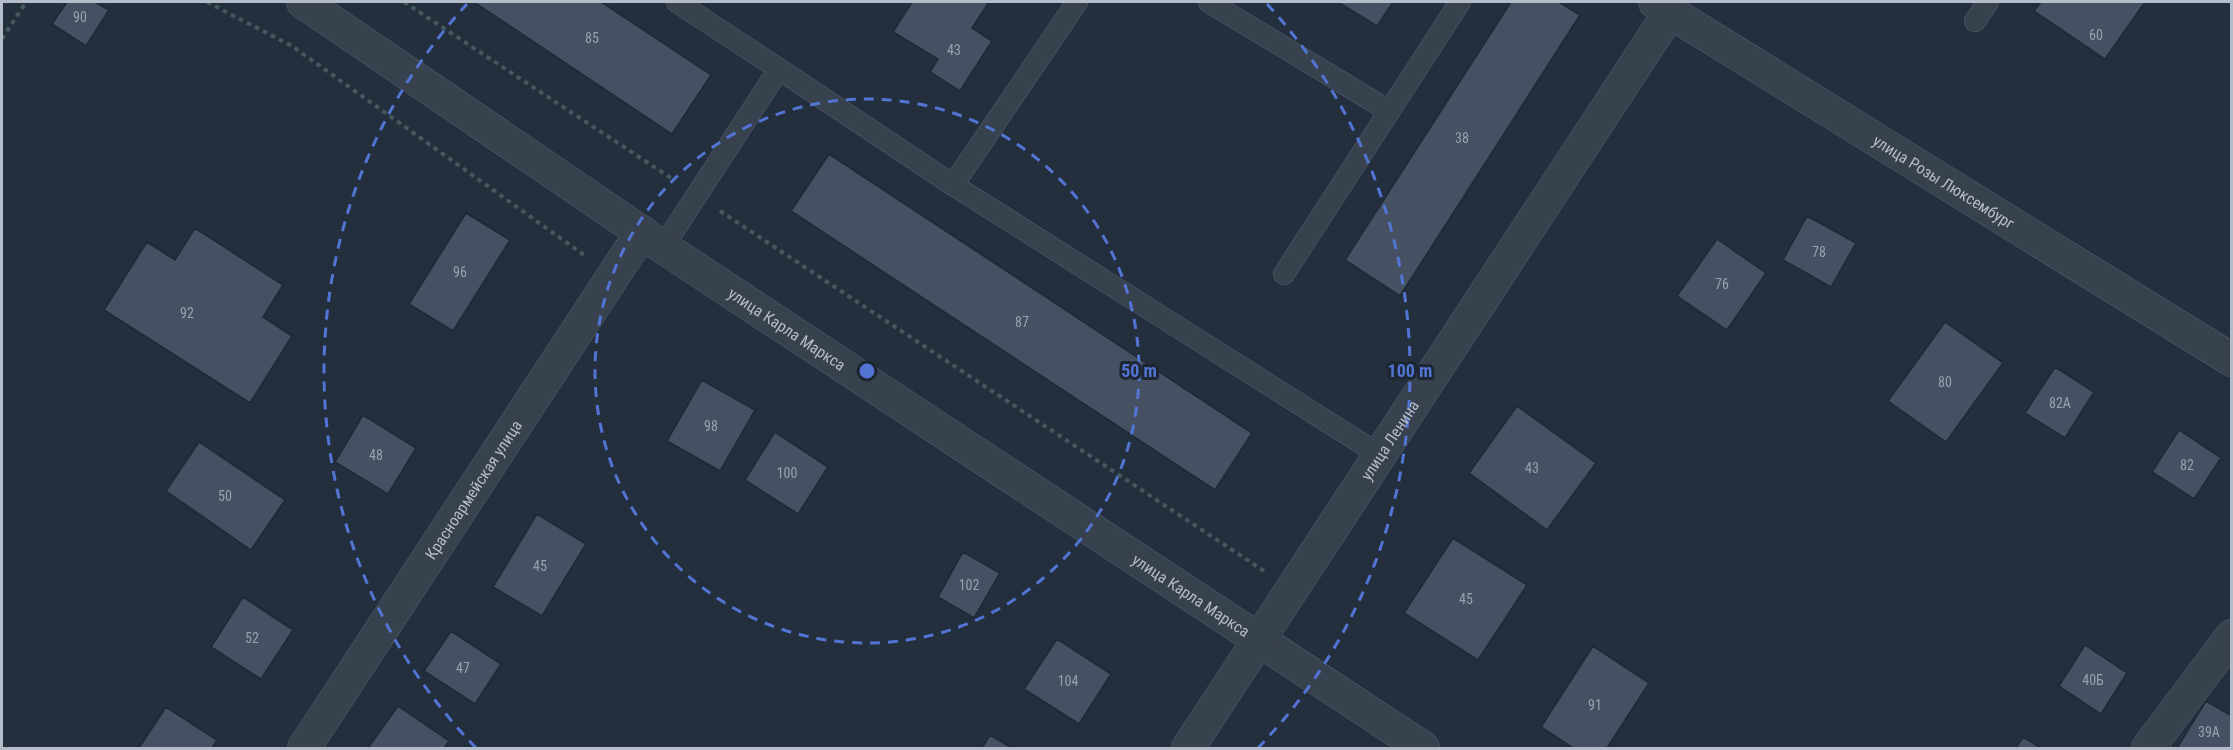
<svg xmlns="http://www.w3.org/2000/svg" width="2233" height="750" viewBox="0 0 2233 750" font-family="'Roboto Condensed',sans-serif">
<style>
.building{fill:#455162;stroke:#1f2835;stroke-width:1.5}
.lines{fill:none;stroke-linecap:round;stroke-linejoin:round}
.service-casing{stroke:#565f6c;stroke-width:22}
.minor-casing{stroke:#565f6c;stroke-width:34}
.tertiary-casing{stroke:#565f6c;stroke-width:34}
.path{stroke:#44595c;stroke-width:4;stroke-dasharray:4.5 4.5;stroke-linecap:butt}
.service{stroke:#38414e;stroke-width:21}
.minor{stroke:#38414e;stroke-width:33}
.tertiary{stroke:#38414e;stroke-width:33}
.ring{fill:none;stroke:#5274d3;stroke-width:3;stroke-dasharray:10 8}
.labels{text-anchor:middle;stroke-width:6;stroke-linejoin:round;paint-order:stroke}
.number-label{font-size:14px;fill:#98a1af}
.street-label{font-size:16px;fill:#b4bcc9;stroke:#1d2633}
.centre{fill:#5274d3;stroke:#1d2633;stroke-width:3}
.ring-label{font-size:18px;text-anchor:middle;font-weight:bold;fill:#5274d3;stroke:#1d2633;stroke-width:6;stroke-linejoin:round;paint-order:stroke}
</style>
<rect width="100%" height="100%" fill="#242f3e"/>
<path class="building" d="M 67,2 L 95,2 L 109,10 L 86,46 L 52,24 Z
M 474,2 L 601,2 L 711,75 L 672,134 Z
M 912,2 L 989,2 L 972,28 L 992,41 L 960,91 L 930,72 L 938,59 L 893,32 Z
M 1338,2 L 1393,2 L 1377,26 Z
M 1511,2 L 1559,2 L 1580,15 L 1400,296 L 1345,260 Z
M 2041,2 L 2145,2 L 2105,59 L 2034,11 Z
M 829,154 L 1252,433 L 1215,490 L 791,211 Z
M 466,213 L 510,240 L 453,331 L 409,304 Z
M 1807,216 L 1856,243 L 1831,287 L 1783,260 Z
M 195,228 L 283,285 L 263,317 L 292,336 L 250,403 L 104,310 L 147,242 L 175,260 Z
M 1717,239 L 1766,273 L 1727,330 L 1677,296 Z
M 1945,322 L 2003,363 L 1946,442 L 1888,401 Z
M 2055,367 L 2094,392 L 2065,438 L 2025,413 Z
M 702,380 L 755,410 L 720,471 L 667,441 Z
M 1517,406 L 1596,463 L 1547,530 L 1469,473 Z
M 363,415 L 416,448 L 388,494 L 335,462 Z
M 2179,430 L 2221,458 L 2194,499 L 2152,472 Z
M 775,432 L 828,467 L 798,514 L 745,480 Z
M 199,442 L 285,500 L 251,550 L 166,491 Z
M 537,514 L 586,544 L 542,616 L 493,587 Z
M 1453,538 L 1527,585 L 1478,660 L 1404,613 Z
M 963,552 L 1000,573 L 974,618 L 938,597 Z
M 243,597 L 293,630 L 261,679 L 211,647 Z
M 451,631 L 501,664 L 475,704 L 424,671 Z
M 1057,639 L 1111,674 L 1079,724 L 1024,689 Z
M 2085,645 L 2127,673 L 2101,714 L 2059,686 Z
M 1593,646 L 1649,683 L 1607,748 L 1573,748 L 1541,727 Z
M 2206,701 L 2232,716 L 2232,748 L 2177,748 Z
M 398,706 L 449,741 L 444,748 L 368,748 Z
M 166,707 L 217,740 L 212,748 L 139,748 Z
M 990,735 L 1012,748 L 982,748 Z
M 2023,737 L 2041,748 L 2016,748 Z"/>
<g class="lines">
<defs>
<path id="service" d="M 677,2 L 779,69
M 1209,2 L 1389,111
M 1975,21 L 1988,2
M 953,185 L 1380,455
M 663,247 L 779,69 L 953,185 L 1077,2
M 1284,274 L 1460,2"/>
<g id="minor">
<path id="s1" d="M 303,2 L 663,247 L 1423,748"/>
<path id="s2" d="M 304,748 L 642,232"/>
<path id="s3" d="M 1188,748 L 1670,12 L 2232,360"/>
<path d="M 2148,748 L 2232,636"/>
</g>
<path id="tertiary" d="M 1655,2 L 1670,12"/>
</defs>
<use href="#service" class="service-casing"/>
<use href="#minor" class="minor-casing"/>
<use href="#tertiary" class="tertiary-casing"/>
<path class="path" d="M 207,2 L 292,46 L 584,255
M 404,2 L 674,180
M 2,39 L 26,2
M 720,211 L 1264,571"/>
<use href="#service" class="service"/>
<use href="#minor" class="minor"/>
<use href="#tertiary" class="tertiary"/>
</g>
<g class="ring">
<circle cx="867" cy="371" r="272"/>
<path d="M476 748A543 543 0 0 1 467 4M1267 4A543 543 0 0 1 1258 748"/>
</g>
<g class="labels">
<g class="number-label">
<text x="80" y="22">90</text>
<text x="2096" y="40">60</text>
<text x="592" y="43">85</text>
<text x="954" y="55">43</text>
<text x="1462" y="143">38</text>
<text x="1819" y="257">78</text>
<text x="460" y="277">96</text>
<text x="1722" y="289">76</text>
<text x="187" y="318">92</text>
<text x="1022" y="327">87</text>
<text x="1945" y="387">80</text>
<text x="2060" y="408">82А</text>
<text x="711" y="431">98</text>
<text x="376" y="460">48</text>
<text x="2187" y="470">82</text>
<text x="1532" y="473">43</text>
<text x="787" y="478">100</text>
<text x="225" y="501">50</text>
<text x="540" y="571">45</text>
<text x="969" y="590">102</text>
<text x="1466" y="604">45</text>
<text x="252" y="643">52</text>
<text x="463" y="673">47</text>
<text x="2093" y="685">40Б</text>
<text x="1068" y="686">104</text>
<text x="1595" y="710">91</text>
<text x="2209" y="737">39А</text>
</g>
<g class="street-label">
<text dy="6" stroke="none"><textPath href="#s3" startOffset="1202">улица Розы Люксембург</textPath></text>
<text dy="6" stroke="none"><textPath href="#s1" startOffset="584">улица Карла Маркса</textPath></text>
<text dy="6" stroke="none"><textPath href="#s3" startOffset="368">улица Ленина</textPath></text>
<text dy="6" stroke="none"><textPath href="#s2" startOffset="309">Красноармейская улица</textPath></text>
<text dy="6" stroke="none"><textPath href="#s1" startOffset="1068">улица Карла Маркса</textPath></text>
</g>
</g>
<circle cx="867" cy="371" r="9" class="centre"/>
<g class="ring-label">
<text x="1139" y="377">50 m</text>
<text x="1410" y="377">100 m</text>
</g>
<rect width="2233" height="750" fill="none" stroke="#b4bcc9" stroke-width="6"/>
</svg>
